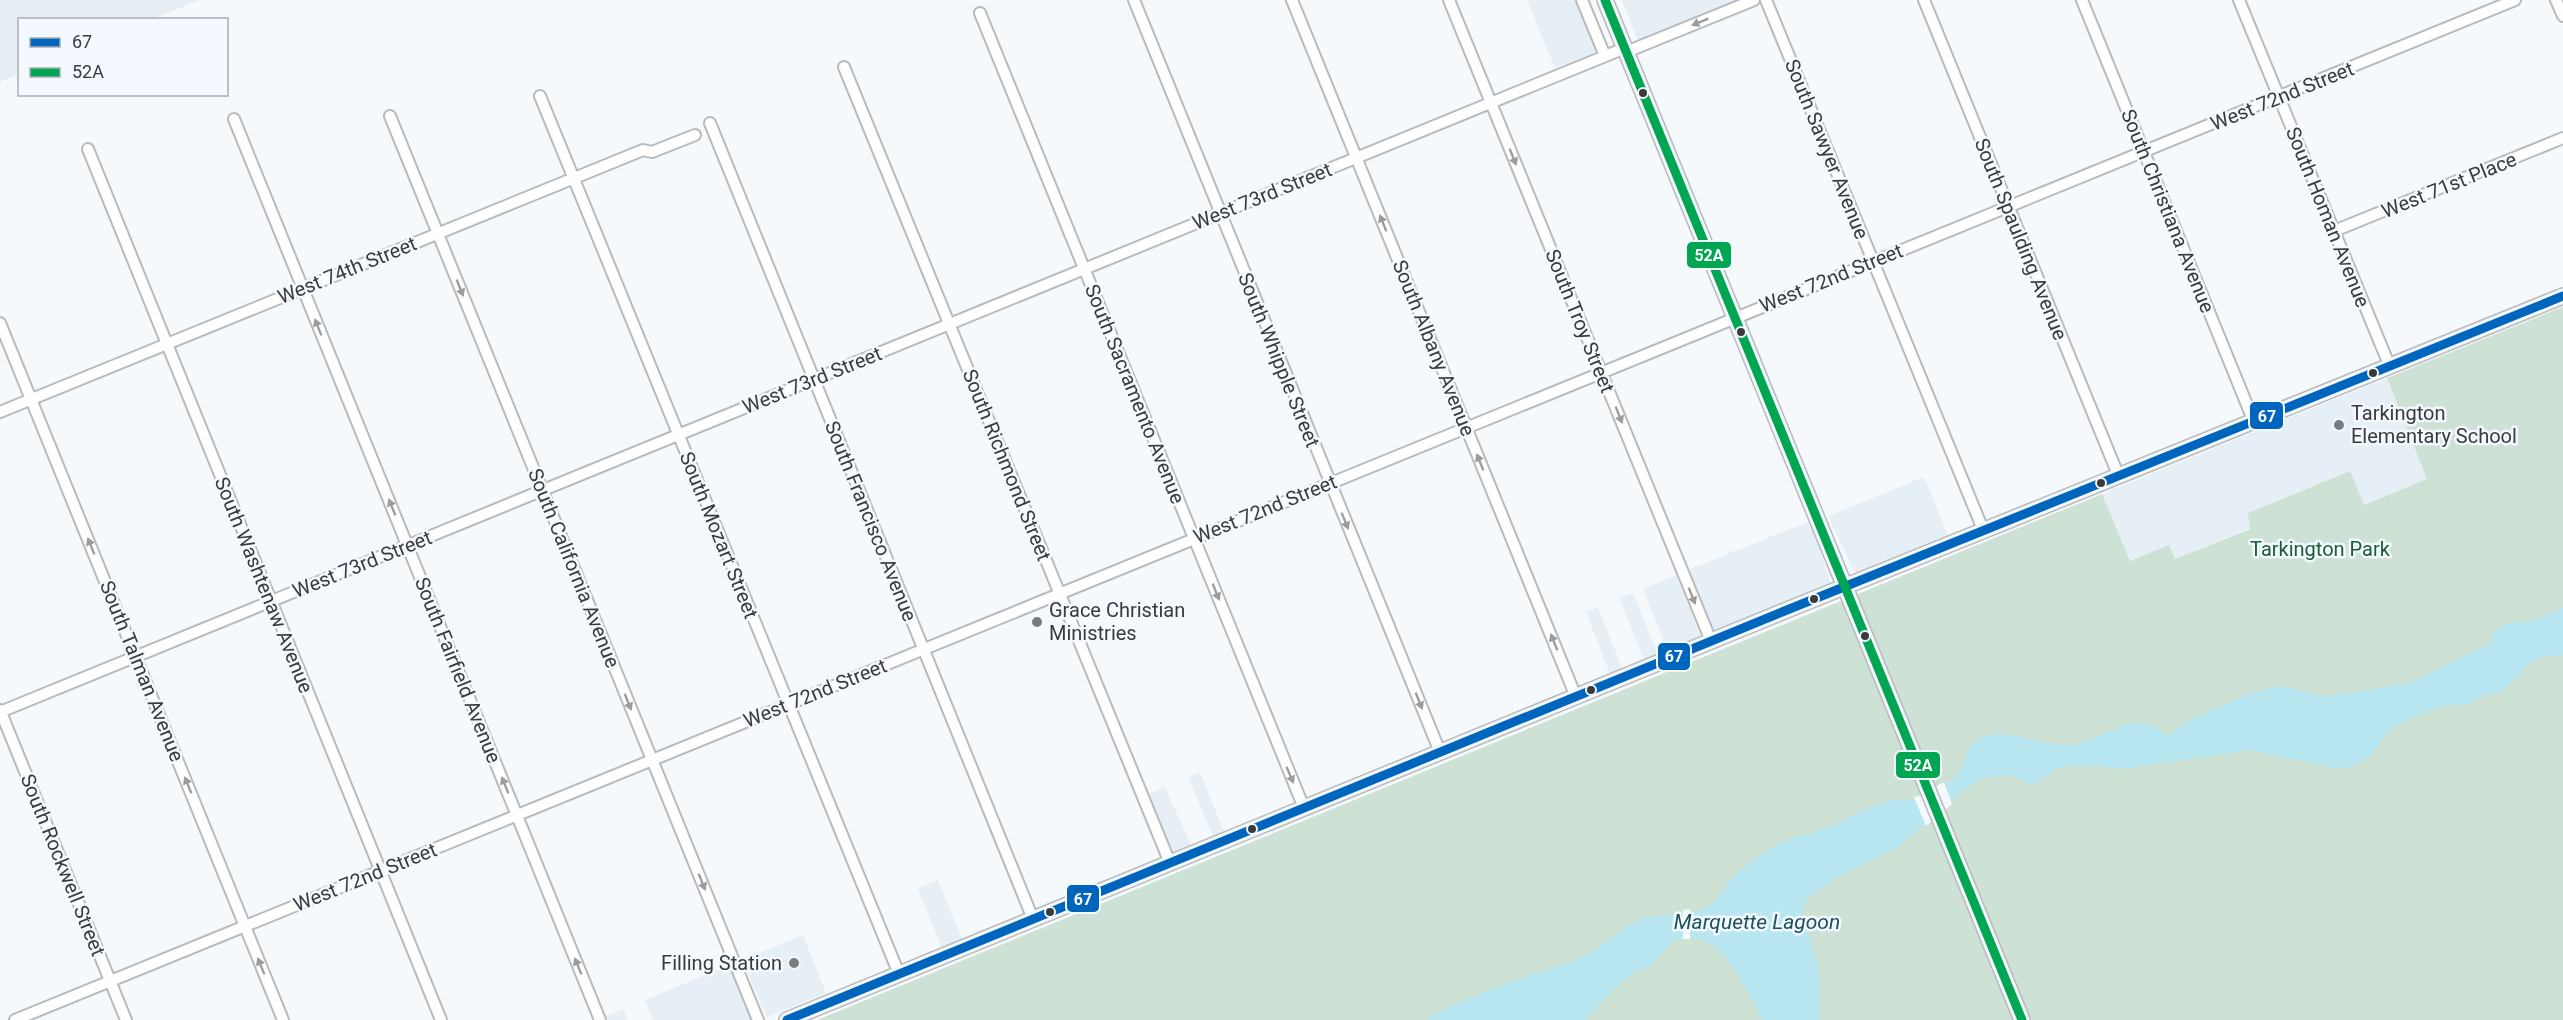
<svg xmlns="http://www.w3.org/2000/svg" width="2563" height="1020" viewBox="0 0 2563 1020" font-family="Roboto,sans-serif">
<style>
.built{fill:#e6eef6}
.green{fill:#cde2d4}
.water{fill:#b8e7f2}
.pier{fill:#f6f9fc}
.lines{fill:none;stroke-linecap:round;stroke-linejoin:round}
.street-casing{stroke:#b8bbbd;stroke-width:14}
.secondary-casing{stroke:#b8bbbd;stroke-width:18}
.street{stroke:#fefeff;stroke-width:10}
.secondary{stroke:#f2f0ed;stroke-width:15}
.bus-1-casing{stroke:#f3f9ff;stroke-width:14}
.bus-2-casing{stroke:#f3f9ff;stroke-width:14}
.bus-1{stroke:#0065bd;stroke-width:9}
.bus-2{stroke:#00a651;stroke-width:9}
.oneway{fill:#9b9c9e}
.bus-dot{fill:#383a3c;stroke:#f3f9ff;stroke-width:2}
.poi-dot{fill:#7a7d7f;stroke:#f3f9ff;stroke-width:2}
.labels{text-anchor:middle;stroke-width:5;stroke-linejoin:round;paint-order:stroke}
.street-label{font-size:20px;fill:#383a3c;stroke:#f3f9ff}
.poi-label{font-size:20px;fill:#383a3c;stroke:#f3f9ff;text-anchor:start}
.park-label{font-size:20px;fill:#195e32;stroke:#f3f9ff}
.water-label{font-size:21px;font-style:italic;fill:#1b515c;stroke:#f3f9ff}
.line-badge{stroke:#f3f9ff;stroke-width:2}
.badge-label{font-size:16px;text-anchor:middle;font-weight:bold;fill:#fff}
</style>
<rect width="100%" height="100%" fill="#f6f9fc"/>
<path class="built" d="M 0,0 L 200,0 L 152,19 L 20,20 L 19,74 L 0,82 Z
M 1527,0 L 1577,0 L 1598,51 L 1555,68 Z
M 1622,0 L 1743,0 L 1639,43 Z
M 2387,378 L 2428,479 L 2363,505 L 2349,471 L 2249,513 L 2250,528 L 2175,559 L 2169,545 L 2129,561 L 2102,494 Z
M 1924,477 L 1948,535 L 1855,573 L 1828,516 Z
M 1810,521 L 1831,584 L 1713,631 L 1688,570 Z
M 1676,575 L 1701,637 L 1667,650 L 1643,589 Z
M 1633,593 L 1658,654 L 1644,660 L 1619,598 Z
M 1598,607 L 1622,668 L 1610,674 L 1586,612 Z
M 1200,772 L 1224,832 L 1213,836 L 1188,777 Z
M 1165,787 L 1191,845 L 1173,852 L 1147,794 Z
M 938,880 L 962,939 L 941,947 L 918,888 Z
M 803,935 L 826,993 L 767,1017 L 742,960 Z
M 729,965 L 751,1020 L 653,1020 L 645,1000 Z
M 623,1009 L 628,1020 L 608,1020 L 606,1016 Z"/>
<path class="green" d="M 2563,307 L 2563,1020 L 817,1020 L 2102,494 L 2130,561 L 2169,545 L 2175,559 L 2250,529 L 2248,513 L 2350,471 L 2364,505 L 2427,479 L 2387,378 Z"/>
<path class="water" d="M 2563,608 L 2563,655 L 2542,657 L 2530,663 L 2505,690 L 2486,695 L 2468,704 L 2446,705 L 2435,709 L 2403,722 L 2391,729 L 2370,756 L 2350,767 L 2339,769 L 2248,750 L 2124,769 L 2098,766 L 2065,766 L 2055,769 L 2038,782 L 2031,784 L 2008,775 L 1998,775 L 1980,780 L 1966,788 L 1899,847 L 1838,877 L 1815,892 L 1805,902 L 1802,913 L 1818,965 L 1820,1020 L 1762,1020 C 1747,992 1721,926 1679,939 C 1667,943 1662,957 1652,964 C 1646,968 1638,971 1632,975 C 1614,987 1600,1005 1585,1020 L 1425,1020 C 1459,1001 1497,987 1533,974 C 1547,969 1563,966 1577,960 C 1599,950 1617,932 1638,921 C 1658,911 1685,917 1705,909 C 1719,902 1724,886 1735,875 C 1750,861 1772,847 1791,838 C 1798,835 1806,835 1813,833 C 1839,824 1862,809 1889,801 C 1899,798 1910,802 1920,799 C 1929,796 1940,789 1948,783 C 1967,771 1965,743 1980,738 C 2007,728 2034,743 2061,745 C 2096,749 2135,701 2165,735 L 2170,735 L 2186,722 L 2253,692 L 2272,688 L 2286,687 L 2323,697 L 2410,683 L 2489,644 L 2496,629 L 2512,622 L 2532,622 Z"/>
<path class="pier" d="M 1944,782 L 1952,804 L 1926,826 L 1914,797 L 1919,796 Z
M 1690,909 L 1690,939 L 1683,939 L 1683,910 Z"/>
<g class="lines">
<defs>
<path id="street" d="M 1134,0 L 1440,752
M 1292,0 L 1576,697
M 1449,0 L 1711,641
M 1582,0 L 1605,56
M 1766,0 L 1984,532
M 1924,0 L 2119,477
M 2082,0 L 2254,422
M 2239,0 L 2390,367
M 2556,0 L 2563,16
M 980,13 L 1304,808
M 1626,52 L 1754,0
M 844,67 L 1170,863
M 540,96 L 899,974
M 390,116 L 758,1020
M 234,119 L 600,1020
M 710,123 L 1033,919
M 88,149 L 441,1020
M 2334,231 L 2563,138
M 0,323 L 283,1020
M 0,412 L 643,150 L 652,152 L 695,135
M 0,710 L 126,1020
M 0,712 L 1625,48
M 15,1020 L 2515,0"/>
<path id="secondary" d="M 1605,0 L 2022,1020
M 787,1020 L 1782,612 L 2563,296"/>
</defs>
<use href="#street" class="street-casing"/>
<use href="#secondary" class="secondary-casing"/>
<use href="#street" class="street"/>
<use href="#secondary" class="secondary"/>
<defs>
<path id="bus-1" d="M 787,1020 L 1782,612 L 2563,296"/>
<path id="bus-2" d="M 1605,0 L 2022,1020"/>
</defs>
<use href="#bus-1" class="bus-1-casing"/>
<use href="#bus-2" class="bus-2-casing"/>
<use href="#bus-1" class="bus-1"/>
<use href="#bus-2" class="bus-2"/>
</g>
<defs><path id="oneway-solid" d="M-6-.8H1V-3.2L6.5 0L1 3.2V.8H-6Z" transform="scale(1.5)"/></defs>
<g class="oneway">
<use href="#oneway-solid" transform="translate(1700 22) rotate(158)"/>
<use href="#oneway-solid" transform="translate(1513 157) rotate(68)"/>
<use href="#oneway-solid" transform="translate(1383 223) rotate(-112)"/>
<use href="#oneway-solid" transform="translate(460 288) rotate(68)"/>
<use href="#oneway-solid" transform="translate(318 327) rotate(-112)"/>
<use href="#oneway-solid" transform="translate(1619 415) rotate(68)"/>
<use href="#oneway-solid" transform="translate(1480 462) rotate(-112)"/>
<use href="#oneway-solid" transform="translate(392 507) rotate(-112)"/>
<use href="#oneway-solid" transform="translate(1345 521) rotate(68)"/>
<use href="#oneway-solid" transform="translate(91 546) rotate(-112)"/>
<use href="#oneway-solid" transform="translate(1216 592) rotate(68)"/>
<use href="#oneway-solid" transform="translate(1692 596) rotate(68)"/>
<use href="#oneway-solid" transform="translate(1554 642) rotate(-112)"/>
<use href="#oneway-solid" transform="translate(1419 701) rotate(68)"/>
<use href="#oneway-solid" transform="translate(628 702) rotate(68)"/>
<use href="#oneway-solid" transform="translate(1290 775) rotate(67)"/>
<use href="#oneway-solid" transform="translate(188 785) rotate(-112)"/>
<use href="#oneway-solid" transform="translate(505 785) rotate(-112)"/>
<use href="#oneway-solid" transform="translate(702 882) rotate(68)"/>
<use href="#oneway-solid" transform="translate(261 966) rotate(-112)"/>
<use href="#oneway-solid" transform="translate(578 966) rotate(-112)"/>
</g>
<g class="bus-dot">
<circle cx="1643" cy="93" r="5"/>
<circle cx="1741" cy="332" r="5"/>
<circle cx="2373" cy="373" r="5"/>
<circle cx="2101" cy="483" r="5"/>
<circle cx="1814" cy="599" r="5"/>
<circle cx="1865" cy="636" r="5"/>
<circle cx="1591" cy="690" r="5"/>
<circle cx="1252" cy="829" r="5"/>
<circle cx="1050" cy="912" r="5"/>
</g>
<g class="poi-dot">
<circle cx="2339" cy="425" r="6"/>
<circle cx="1037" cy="622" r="6"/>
<circle cx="794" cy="963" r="6"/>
</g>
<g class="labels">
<g class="street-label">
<text transform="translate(2282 96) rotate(-22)" y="7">West 72nd Street</text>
<text transform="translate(1827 149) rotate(68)" y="7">South Sawyer Avenue</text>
<text transform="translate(2449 185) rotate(-22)" y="7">West 71st Place</text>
<text transform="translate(1262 196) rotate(-22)" y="7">West 73rd Street</text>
<text transform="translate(2168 211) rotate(68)" y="7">South Christiana Avenue</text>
<text transform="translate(2328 217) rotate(68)" y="7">South Homan Avenue</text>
<text transform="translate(2021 239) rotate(68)" y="7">South Spaulding Avenue</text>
<text transform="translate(347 270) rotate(-22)" y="7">West 74th Street</text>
<text transform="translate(1831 278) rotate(-22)" y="7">West 72nd Street</text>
<text transform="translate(1580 321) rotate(68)" y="7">South Troy Street</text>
<text transform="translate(1434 348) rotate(68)" y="7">South Albany Avenue</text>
<text transform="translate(1279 360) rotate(68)" y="7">South Whipple Street</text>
<text transform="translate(812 380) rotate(-22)" y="7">West 73rd Street</text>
<text transform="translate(1135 394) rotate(68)" y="7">South Sacramento Avenue</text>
<text transform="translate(1007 465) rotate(68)" y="7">South Richmond Street</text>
<text transform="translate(1265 509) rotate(-22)" y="7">West 72nd Street</text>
<text transform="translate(871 521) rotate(68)" y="7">South Francisco Avenue</text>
<text transform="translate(719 535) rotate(68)" y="7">South Mozart Street</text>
<text transform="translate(362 564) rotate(-22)" y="7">West 73rd Street</text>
<text transform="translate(574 568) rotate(68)" y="7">South California Avenue</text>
<text transform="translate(264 585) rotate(68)" y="7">South Washtenaw Avenue</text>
<text transform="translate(458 670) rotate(68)" y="7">South Fairfield Avenue</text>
<text transform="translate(142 671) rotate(68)" y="7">South Talman Avenue</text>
<text transform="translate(815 693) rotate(-22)" y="7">West 72nd Street</text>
<text transform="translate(63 865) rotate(68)" y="7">South Rockwell Street</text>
<text transform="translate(365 877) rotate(-22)" y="7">West 72nd Street</text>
</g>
<g class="poi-label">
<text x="2351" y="420">Tarkington<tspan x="2351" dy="23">Elementary School</tspan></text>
<text x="1049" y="617">Grace Christian<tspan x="1049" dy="23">Ministries</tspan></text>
<text x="782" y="970" text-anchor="end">Filling Station</text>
</g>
<g class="park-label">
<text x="2320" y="556">Tarkington Park</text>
</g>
<g class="water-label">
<text x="1757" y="929">Marquette Lagoon</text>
</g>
</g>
<g class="line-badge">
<rect x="1686" y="241" width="46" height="28" rx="6" fill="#00a651"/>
<rect x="2249" y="401" width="35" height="29" rx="6" fill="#0065bd"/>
<rect x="1657" y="642" width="34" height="29" rx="6" fill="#0065bd"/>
<rect x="1895" y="751" width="46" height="28" rx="6" fill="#00a651"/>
<rect x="1066" y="884" width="34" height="29" rx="6" fill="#0065bd"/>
</g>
<g class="badge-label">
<text x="1709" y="261">52A</text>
<text x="2267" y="422">67</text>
<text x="1674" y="662">67</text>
<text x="1918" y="771">52A</text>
<text x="1083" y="905">67</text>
</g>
<rect x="18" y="18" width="210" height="78" fill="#f3f9ff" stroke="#a8adb1" stroke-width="1.5"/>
<rect x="30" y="38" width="30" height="9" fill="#0065bd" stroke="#a8adb1" stroke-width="1.5"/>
<text x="72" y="48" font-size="18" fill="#383a3c">67</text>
<rect x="30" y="68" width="30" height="9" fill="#00a651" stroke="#a8adb1" stroke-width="1.5"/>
<text x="72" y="78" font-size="18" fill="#383a3c">52A</text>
</svg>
